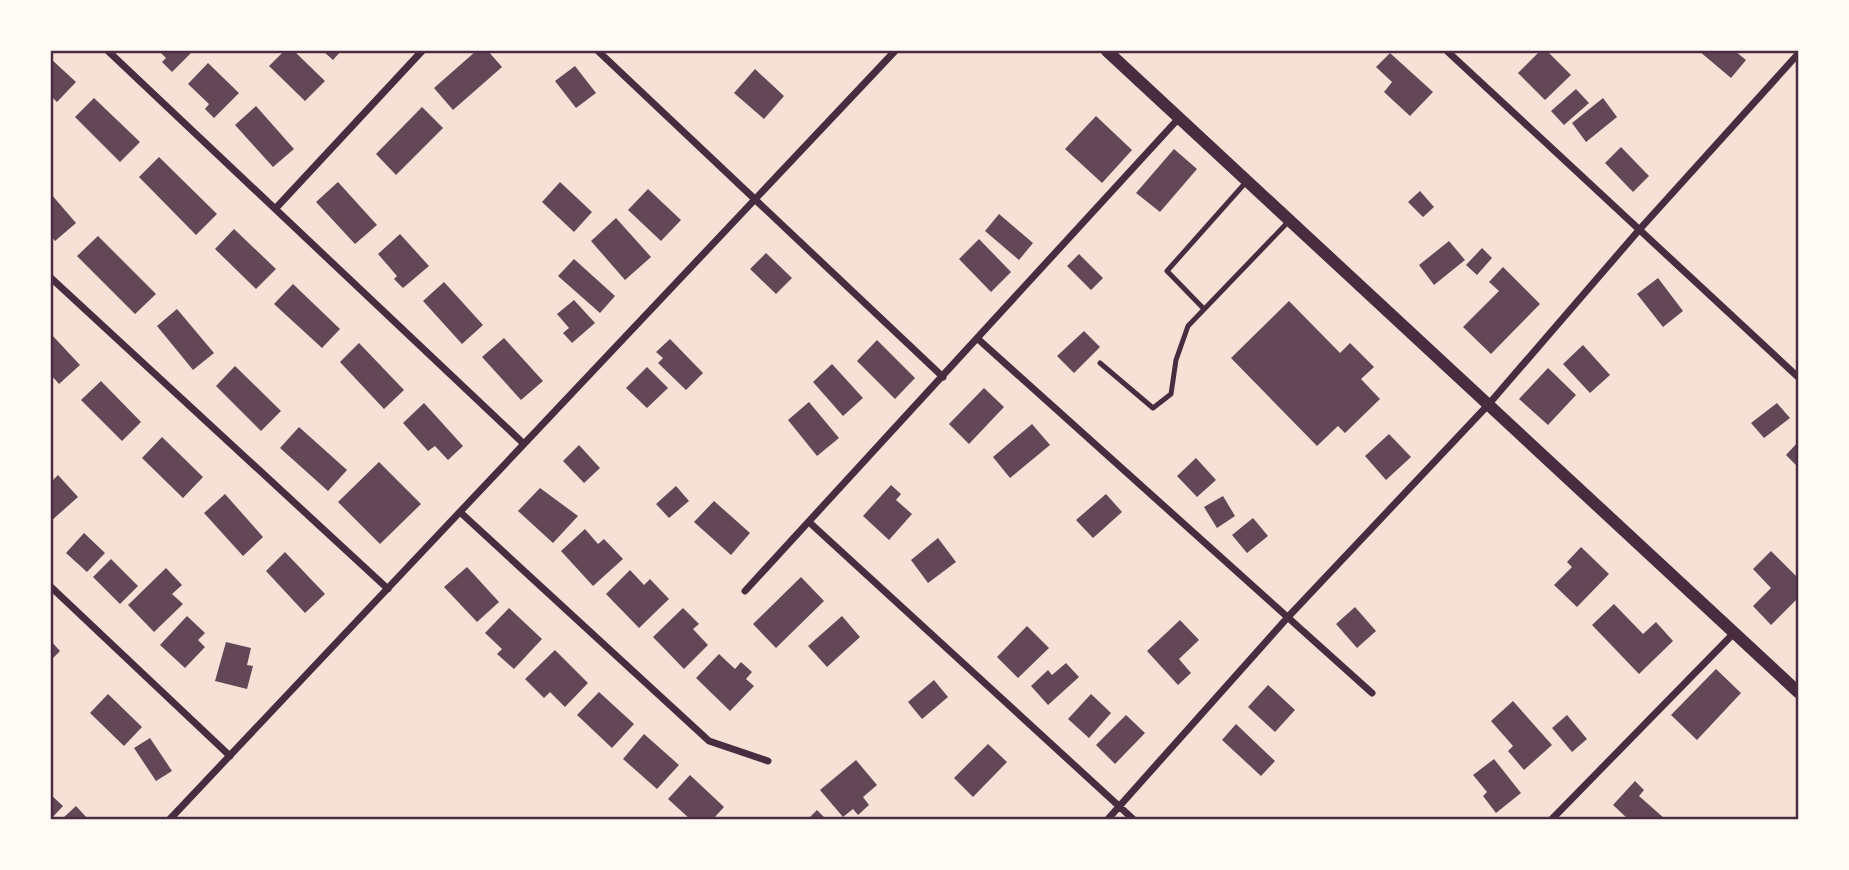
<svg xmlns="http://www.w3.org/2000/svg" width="1849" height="870" viewBox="0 0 1849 870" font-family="'DM Sans',sans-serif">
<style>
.building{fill:#644757}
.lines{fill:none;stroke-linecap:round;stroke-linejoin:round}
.service{stroke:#4a2c40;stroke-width:5}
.minor{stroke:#4a2c40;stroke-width:7}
.tertiary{stroke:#4a2c40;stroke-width:12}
.neatline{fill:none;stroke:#4a2c40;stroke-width:2.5}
</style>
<rect width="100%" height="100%" fill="#f7e1d7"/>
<path class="building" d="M 159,51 L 193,51 L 172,72 L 162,62 L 166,58 Z
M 284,51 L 294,51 L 325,81 L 305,101 L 269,66 Z
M 323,51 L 341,51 L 333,60 Z
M 476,51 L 488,51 L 502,67 L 453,110 L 434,88 Z
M 1540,51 L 1547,51 L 1571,75 L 1545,100 L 1518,73 Z
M 1699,51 L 1735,51 L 1746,60 L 1731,78 Z
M 1390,53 L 1433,92 L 1410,116 L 1384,92 L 1392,82 L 1376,67 Z
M 51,59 L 76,82 L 57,102 L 51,96 Z
M 208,63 L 239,93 L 214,118 L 205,109 L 209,104 L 188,84 Z
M 575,66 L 596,93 L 576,108 L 555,81 Z
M 755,69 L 784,96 L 764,119 L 734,93 Z
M 1576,89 L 1589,103 L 1564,125 L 1551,111 Z
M 94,98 L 140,142 L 120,162 L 75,117 Z
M 1603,98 L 1617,117 L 1586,142 L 1572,123 Z
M 256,106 L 294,149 L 273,167 L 235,125 Z
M 422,107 L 443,128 L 396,175 L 376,154 Z
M 1096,116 L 1132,150 L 1102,183 L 1065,149 Z
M 1621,147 L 1649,176 L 1633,192 L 1605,163 Z
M 1174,149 L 1197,169 L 1160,212 L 1136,193 Z
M 159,157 L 217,214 L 196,235 L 139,177 Z
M 338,182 L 377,225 L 355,244 L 316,202 Z
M 560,182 L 592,212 L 574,232 L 542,202 Z
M 648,189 L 681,220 L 661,241 L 628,210 Z
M 1420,191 L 1434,207 L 1423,217 L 1408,202 Z
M 51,194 L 76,223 L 55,241 L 51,236 Z
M 999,214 L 1033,243 L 1019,260 L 985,231 Z
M 616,218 L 651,257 L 625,280 L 591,241 Z
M 234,229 L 276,269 L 256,289 L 215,249 Z
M 400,234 L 429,266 L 403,288 L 394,279 L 397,276 L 378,254 Z
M 98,236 L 156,294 L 135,314 L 77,256 Z
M 979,239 L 1011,272 L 991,292 L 959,259 Z
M 1449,241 L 1465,260 L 1434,285 L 1419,265 Z
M 1482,248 L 1492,258 L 1477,275 L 1466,265 Z
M 766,253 L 792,278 L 776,294 L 750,269 Z
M 1079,254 L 1103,278 L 1091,290 L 1067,266 Z
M 574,259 L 615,296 L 600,313 L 558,276 Z
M 1503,267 L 1540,304 L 1491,354 L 1463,327 L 1499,291 L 1489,282 Z
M 1658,278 L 1683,311 L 1663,327 L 1637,294 Z
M 444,282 L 483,325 L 462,344 L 423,301 Z
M 293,284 L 340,329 L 322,348 L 274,304 Z
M 574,300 L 595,323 L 572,343 L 563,333 L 569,328 L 557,314 Z
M 1289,301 L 1340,353 L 1350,343 L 1374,367 L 1361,379 L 1380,399 L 1345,433 L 1338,426 L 1317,446 L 1231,358 Z
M 177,309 L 214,353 L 193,370 L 157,326 Z
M 1084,331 L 1100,347 L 1074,373 L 1057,356 Z
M 51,334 L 80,365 L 59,384 L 51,375 Z
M 504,338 L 543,381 L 521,400 L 482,357 Z
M 670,339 L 703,373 L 686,390 L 658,363 L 663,358 L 656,352 Z
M 877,340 L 915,378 L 895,399 L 857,361 Z
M 359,343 L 404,390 L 384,409 L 340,362 Z
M 1583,345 L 1610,375 L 1590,393 L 1563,364 Z
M 832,364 L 863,398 L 843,416 L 813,382 Z
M 235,366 L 281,411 L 261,431 L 216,386 Z
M 647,367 L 668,388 L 647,408 L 626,388 Z
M 1548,368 L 1576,395 L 1548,425 L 1519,399 Z
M 101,381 L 141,422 L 122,441 L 81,400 Z
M 984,388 L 1004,407 L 969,444 L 949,424 Z
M 809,402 L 839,438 L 817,456 L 788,420 Z
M 424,403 L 463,446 L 448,460 L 435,446 L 428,451 L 403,423 Z
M 1777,403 L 1790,418 L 1764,438 L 1751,423 Z
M 1032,424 L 1050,445 L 1010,478 L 993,457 Z
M 299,427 L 347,470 L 328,491 L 280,448 Z
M 1389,434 L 1411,457 L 1386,480 L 1365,456 Z
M 162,437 L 203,477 L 183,498 L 142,458 Z
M 1798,442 L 1798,467 L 1786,455 Z
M 579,445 L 600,468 L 584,483 L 563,461 Z
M 1196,458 L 1216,480 L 1197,497 L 1177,476 Z
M 379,462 L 421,504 L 380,544 L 338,502 Z
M 58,475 L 78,497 L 51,521 L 51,482 Z
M 891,485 L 901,494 L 896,500 L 912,514 L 889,540 L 863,516 Z
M 676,486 L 689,501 L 669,518 L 656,504 Z
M 540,488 L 578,516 L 553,543 L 518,511 Z
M 225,494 L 263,537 L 243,556 L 204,513 Z
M 1106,494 L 1122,512 L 1093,538 L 1076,520 Z
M 1223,496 L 1235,516 L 1217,528 L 1204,507 Z
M 714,501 L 750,533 L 731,555 L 694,522 Z
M 1253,518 L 1268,536 L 1247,553 L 1232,535 Z
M 585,529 L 598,544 L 604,539 L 623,559 L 593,586 L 561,551 Z
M 84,533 L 105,553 L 87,572 L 66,553 Z
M 938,538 L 956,562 L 928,583 L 911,560 Z
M 1581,547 L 1609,574 L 1577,607 L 1554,585 L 1572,567 L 1567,562 Z
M 1771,551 L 1798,578 L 1798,598 L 1771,625 L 1753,606 L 1771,588 L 1753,569 Z
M 285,552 L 325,594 L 305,613 L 266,571 Z
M 111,559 L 138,586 L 120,604 L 93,577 Z
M 467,567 L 499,602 L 477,622 L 444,587 Z
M 166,568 L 182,585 L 172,594 L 183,604 L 154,632 L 128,605 Z
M 630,570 L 644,585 L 650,579 L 669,599 L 639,628 L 606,594 Z
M 801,577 L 824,601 L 776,648 L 753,624 Z
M 1614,604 L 1643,634 L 1656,622 L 1673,641 L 1639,674 L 1592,625 Z
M 1355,607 L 1376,631 L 1357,648 L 1336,624 Z
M 509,608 L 542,639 L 514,669 L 497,654 L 502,649 L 485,633 Z
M 683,608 L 699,624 L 693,629 L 708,645 L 684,669 L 653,637 Z
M 187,616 L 205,633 L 198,640 L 205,647 L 185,668 L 160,645 Z
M 842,616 L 860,637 L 827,667 L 808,646 Z
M 1180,620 L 1199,640 L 1179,659 L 1191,673 L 1178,685 L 1147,651 Z
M 1027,626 L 1049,648 L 1018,678 L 997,657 Z
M 51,641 L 60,651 L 51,660 Z
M 226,642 L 251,648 L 247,665 L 253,666 L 247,689 L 215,681 Z
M 555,650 L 588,683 L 565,707 L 550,692 L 544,698 L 525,679 Z
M 719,654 L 735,669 L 741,662 L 752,672 L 746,679 L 754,686 L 730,711 L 696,678 Z
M 1066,663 L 1079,677 L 1048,705 L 1031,686 L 1048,670 L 1052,675 Z
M 1716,669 L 1741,693 L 1697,740 L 1671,715 Z
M 934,680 L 948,697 L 922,719 L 908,702 Z
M 1268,685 L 1295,710 L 1275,732 L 1248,707 Z
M 599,692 L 634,724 L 612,748 L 577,715 Z
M 108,694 L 142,727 L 124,746 L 90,713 Z
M 1091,694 L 1111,713 L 1089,738 L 1068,719 Z
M 1513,701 L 1552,745 L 1524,770 L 1508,751 L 1513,746 L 1491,721 Z
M 1126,715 L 1145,733 L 1115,764 L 1096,745 Z
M 1567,715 L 1587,739 L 1572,752 L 1552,728 Z
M 1236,724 L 1275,761 L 1261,776 L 1222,740 Z
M 644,734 L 679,765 L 657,789 L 623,759 Z
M 150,738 L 172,771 L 156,781 L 134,748 Z
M 988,744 L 1007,762 L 973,797 L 954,778 Z
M 1494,759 L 1521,793 L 1496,813 L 1483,796 L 1487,792 L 1473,775 Z
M 856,760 L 877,785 L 863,797 L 869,805 L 858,815 L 853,809 L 843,817 L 820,790 Z
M 690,775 L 724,807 L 713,819 L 690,819 L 668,799 Z
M 1635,781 L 1644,790 L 1639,796 L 1665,819 L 1628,819 L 1613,805 Z
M 51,795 L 63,806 L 51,819 Z
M 76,806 L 88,819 L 62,819 Z
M 817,810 L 826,819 L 808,819 Z"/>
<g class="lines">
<path class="service" d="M 1204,309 L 1167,271 L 1247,181
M 1100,363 L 1153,408 L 1171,394 L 1176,360 L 1188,326 L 1289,221"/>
<path class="minor" d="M 108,51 L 524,444
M 598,51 L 943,377
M 1447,51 L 1798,377
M 276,208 L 422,51
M 51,278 L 388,589
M 978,339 L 1372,693
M 460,512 L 709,741 L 768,761
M 809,522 L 1133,819
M 51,587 L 230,756
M 745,591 L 1179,118
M 170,819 L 895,51
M 1108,819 L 1288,617 L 1488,405 L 1639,230 L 1798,54
M 1552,819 L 1734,633"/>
<path class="tertiary" d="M 1107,51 L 1798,692"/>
</g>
<rect width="1849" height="870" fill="none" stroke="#fffaf5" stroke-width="105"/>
<rect x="52" y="52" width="1745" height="766" class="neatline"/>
</svg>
